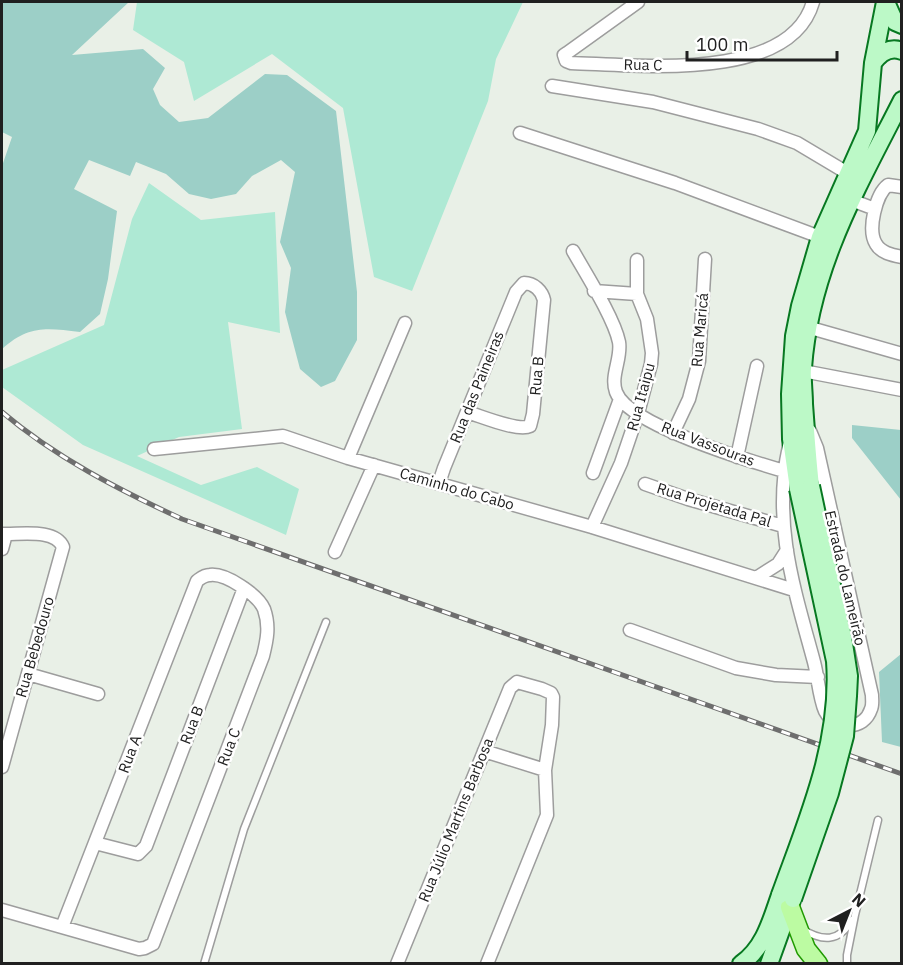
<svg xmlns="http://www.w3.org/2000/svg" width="903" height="965" viewBox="0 0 903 965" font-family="'IBM Plex Sans',sans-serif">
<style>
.grass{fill:#aee9d4}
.forest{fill:#9ccfc7}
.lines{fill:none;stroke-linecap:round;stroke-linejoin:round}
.lane-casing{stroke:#9d9d9d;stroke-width:9}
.street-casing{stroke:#9d9d9d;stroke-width:15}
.secondary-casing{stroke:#077821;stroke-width:20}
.primary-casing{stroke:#219a02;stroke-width:21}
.lane{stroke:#fff;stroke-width:6}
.street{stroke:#fff;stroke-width:12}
.secondary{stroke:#bcf9c7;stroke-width:16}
.primary{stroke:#bcfba2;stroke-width:18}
.rail-casing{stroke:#6e6e6e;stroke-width:5}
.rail{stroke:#fff;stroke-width:3;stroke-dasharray:9;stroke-linecap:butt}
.secondary-bridge-casing{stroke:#077821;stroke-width:20;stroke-linecap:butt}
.secondary-bridge{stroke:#bcf9c7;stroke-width:16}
.labels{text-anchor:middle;stroke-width:5;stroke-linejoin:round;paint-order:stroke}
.street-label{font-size:15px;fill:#202020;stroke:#fff}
</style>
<rect width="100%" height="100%" fill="#e9f0e7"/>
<path class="grass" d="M 137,2 L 523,2 L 496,59 L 488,101 L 412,291 L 374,277 L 343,108 L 272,54 L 194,101 L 184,62 L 133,30 Z
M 149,183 L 201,220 L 275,212 L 280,333 L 228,322 L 242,429 L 179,437 L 137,456 L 201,485 L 257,467 L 299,489 L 286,535 L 83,445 L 2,387 L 2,370 L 104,325 L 132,219 Z"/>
<path class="forest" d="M 2,2 L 129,2 L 72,55 L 143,49 L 165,68 L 153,89 L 160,105 L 179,122 L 208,118 L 265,74 L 287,75 L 336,111 L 357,292 L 357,340 L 335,381 L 321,387 L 300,369 L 285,312 L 291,268 L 280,242 L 295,172 L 281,160 L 252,176 L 236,194 L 211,199 L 189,194 L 166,174 L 136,162 L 130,176 L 89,160 L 74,189 L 117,211 L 108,279 L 100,314 L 80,332 C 46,328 29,325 2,349 L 2,166 L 12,137 L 2,132 Z
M 852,425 L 901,430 L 901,500 L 852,438 Z
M 901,654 L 901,747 L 882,742 L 879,672 Z"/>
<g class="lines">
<defs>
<path id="lane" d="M 802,929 C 823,942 839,942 852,920
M 204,964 L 244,829 L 326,622
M 847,964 L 847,955 L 855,915 L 878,820"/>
<path id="street" d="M 638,2 L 567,53 L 564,55 L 566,61 L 571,63 C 637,65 790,83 813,2
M 552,86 L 653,102 L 758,129 L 797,143 L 849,174
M 520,133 L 675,183 L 820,237
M 902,187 L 888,185 C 876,194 867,230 876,244 C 881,253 892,255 902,257
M 851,200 L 875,209
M 573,251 C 586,274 614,318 619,342 C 622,358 610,376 616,392 C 628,425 750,461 784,471
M 594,291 L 637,294
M 807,327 L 902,354
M 803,371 L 902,390
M 673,433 L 689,399 L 699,361 L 705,259
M 789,446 C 772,523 794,588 814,662 C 818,677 819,697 825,711 C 835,730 864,731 871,709 C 873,705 872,700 872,695 L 817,448 L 810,431
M 154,449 L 283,436 L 348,458 L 592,527 L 794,590
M 737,457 L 757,366
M 348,458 L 405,323
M 593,473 L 620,399
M 439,483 L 444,468 L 516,292 L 524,283 C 534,283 542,291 544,300 L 533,414 L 530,426 C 518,432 481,416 467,412
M 645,484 L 688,499 L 783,526
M 592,527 L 621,463 L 638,413 L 651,364 L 652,353 L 647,319 L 637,294 L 637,260
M 2,534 C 19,535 55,528 63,547 L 2,767
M 2,549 L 6,534
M 335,552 L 374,465
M 756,578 L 778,564 L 787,550
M 630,630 L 736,668 L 776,675 L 818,677
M 28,674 L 98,694
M 484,751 L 545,770
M 95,843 L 138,854 L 146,846 L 244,588
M 2,910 L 139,949 L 145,948 L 153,944 L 263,656 C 267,640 270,626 264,609 C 258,595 226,573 210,575 C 204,575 201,578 197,581 L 62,927
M 397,964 L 510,688 L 517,682 L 542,689 L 551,693 L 553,697 L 552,725 L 545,770 L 547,815 L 487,964"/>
<path id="secondary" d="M 886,2 L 895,22 L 902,25
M 873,63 C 880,53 890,46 902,51
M 811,486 C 808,459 806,431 804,404 C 804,392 802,379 803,368 C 810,268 858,187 902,100
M 798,489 L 791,439 L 790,394 L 794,336 L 800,306 L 820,237 L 867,131 L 873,63 L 885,2
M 741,964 C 764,948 771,921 780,895
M 769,964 L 792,900"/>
<path id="primary" d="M 790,907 L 806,949 L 818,964"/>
</defs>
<use href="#lane" class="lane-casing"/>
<use href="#street" class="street-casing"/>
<use href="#secondary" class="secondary-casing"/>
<use href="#primary" class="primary-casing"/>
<use href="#lane" class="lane"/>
<use href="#street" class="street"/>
<use href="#secondary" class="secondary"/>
<use href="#primary" class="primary"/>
<defs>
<path id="rail" d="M 2,412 C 55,457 119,490 182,519 L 902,774"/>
</defs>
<use href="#rail" class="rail-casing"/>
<use href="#rail" class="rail"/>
<defs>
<path id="secondary-bridge" d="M 780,895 C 807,820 841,743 835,661 L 798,489
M 793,899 L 830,793 L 845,736 L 848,696 L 849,676 L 843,637 L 811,486"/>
</defs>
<use href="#secondary-bridge" class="secondary-bridge-casing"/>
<use href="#secondary-bridge" class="secondary-bridge"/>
</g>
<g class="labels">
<g class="street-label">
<text transform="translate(643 65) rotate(1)" y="5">Rua C</text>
<text transform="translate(700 330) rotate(-85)" y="5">Rua Maricá</text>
<text transform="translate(537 376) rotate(-85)" y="5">Rua B</text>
<text transform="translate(477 387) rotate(-68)" y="5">Rua das Paineiras</text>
<text transform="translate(641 397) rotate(-75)" y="5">Rua Itaipu</text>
<text transform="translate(708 444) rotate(21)" y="5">Rua Vassouras</text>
<text transform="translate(457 489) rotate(16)" y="5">Caminho do Cabo</text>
<text transform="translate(714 505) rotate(17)" y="5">Rua Projetada Pal</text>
<text transform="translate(845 578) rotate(77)" y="5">Estrada do Lameirão</text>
<text transform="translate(35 647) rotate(-74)" y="5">Rua Bebedouro</text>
<text transform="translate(192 725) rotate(-69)" y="5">Rua B</text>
<text transform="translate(229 747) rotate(-69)" y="5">Rua C</text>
<text transform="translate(130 754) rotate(-69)" y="5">Rua A</text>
<text transform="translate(456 820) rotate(-68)" y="5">Rua Júlio Martins Barbosa</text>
</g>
</g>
<rect width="903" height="965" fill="none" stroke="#202020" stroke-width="6"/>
<g transform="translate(849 911) rotate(42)" stroke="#ffffff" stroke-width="4.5" paint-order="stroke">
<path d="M0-4.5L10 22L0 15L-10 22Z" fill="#202020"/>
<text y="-9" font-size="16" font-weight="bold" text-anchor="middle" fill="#202020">N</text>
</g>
<path d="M687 51v9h150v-9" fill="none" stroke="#202020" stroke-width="3"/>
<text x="696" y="51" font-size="18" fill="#202020" stroke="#ffffff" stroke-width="4.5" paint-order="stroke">100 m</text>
</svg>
